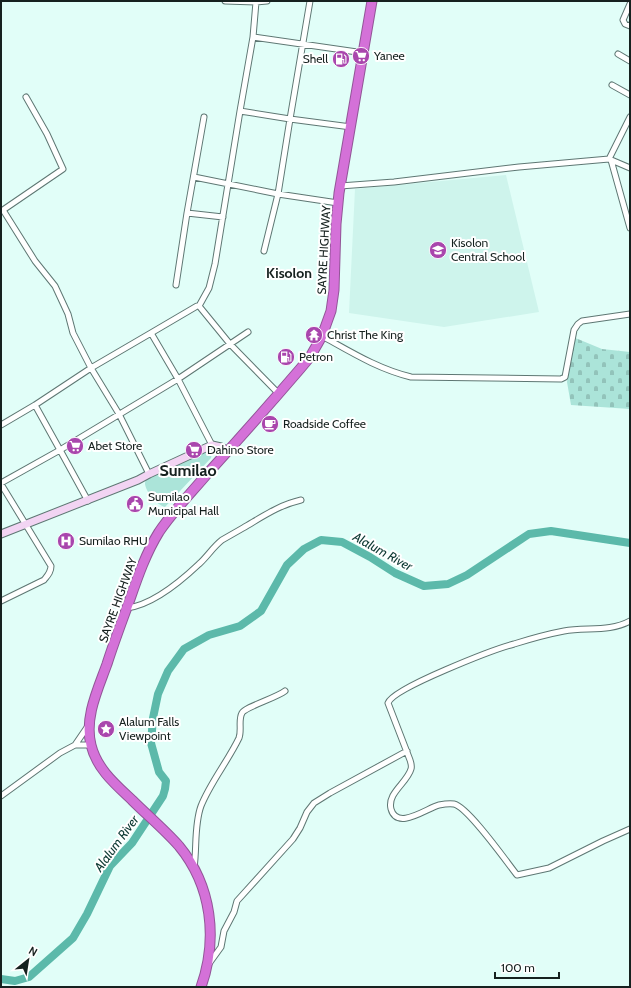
<svg xmlns="http://www.w3.org/2000/svg" width="631" height="988" viewBox="0 0 631 988" font-family="Cabin,sans-serif">
<style>
.built{fill:#cef4ec}
.cemetery{fill:url(#cemetery-stones)}
.green{fill:#abe4d9}
.lines{fill:none;stroke-linecap:round;stroke-linejoin:round}
.river{stroke:#5cb9aa;stroke-width:8}
.street-casing{stroke:#5e7773;stroke-width:7}
.secondary-casing{stroke:#5e7773;stroke-width:9}
.highway-casing{stroke:#925597;stroke-width:11}
.street{stroke:#fff;stroke-width:5}
.secondary{stroke:#f2d4f3;stroke-width:7}
.highway{stroke:#d471d8;stroke-width:9}
.labels{text-anchor:middle;stroke-width:4;stroke-linejoin:round;paint-order:stroke}
.poi-label{font-size:12px;fill:#16211f;stroke:#fff;text-anchor:start}
.street-label{font-size:12px;fill:#16211f;stroke:#fff}
.water-label{font-size:13px;font-style:italic;fill:#0d3933;stroke:#fff}
.quarter-label{font-size:14px;font-weight:bold;fill:#16211f;stroke:#fff}
.district-label{font-size:16px;font-weight:bold;fill:#16211f;stroke:#fff}
</style>
<defs>
<pattern id="cemetery-stones" width="16" height="16" patternUnits="userSpaceOnUse"><rect width="16" height="16" fill="#abe4d9"/><path d="M2 7V4a2 2 0 0 1 4 0v3zM10 15v-3a2 2 0 0 1 4 0v3z" fill="#92c3ba"/></pattern>
</defs>
<rect width="100%" height="100%" fill="#e1fef8"/>
<path class="built" d="M 506,175 L 539,312 L 444,327 L 349,313 L 355,189 Z"/>
<path class="cemetery" d="M 573,337 L 602,349 L 630,352 L 630,409 L 571,405 L 567,382 Z"/>
<path class="green" d="M 206,452 L 212,453 L 211,458 L 165,507 C 157,505 146,492 145,484 C 145,482 146,479 146,477 Z"/>
<g class="lines">
<path class="river" d="M 1,979 L 15,981 L 29,977 L 73,938 L 87,914 L 110,866 L 132,843 L 163,796 L 165,789 L 166,781 L 159,772 L 151,743 L 153,718 L 158,694 L 168,671 L 184,649 L 209,635 L 240,626 L 261,611 L 287,565 L 304,549 L 321,540 L 342,542 L 370,557 L 395,573 L 424,586 L 448,584 L 467,575 L 529,534 L 551,531 L 630,543"/>
<defs>
<path id="street" d="M 225,1 L 256,2 L 267,1
M 310,1 L 290,119 L 351,127
M 256,2 L 253,37 L 364,53
M 630,4 L 623,20 L 625,24 L 630,26
M 253,37 L 240,111 L 290,119 L 278,194 L 264,251
M 618,54 L 630,61
M 612,85 L 630,95
M 26,97 L 47,134 L 63,169 L 3,210 L 35,261 L 55,286 L 68,314 L 73,333 L 91,368 L 35,405
M 609,159 L 630,117
M 611,160 L 630,228
M 194,177 L 278,194 L 338,203
M 340,186 L 394,182 L 519,167 L 609,159 L 630,168
M 187,213 L 223,217
M 176,285 L 187,213 L 204,117
M 199,306 L 209,288 L 215,264 L 240,111
M 322,336 C 351,352 378,369 411,377 L 561,379 L 565,377 L 574,330 L 578,324 L 582,321 L 630,314
M 1,425 L 35,405 L 60,450 L 1,483
M 212,445 L 178,379 L 151,333 L 197,306 L 199,306 L 230,344 L 279,394
M 149,474 L 119,414 L 91,368 L 151,333
M 1,484 L 51,566 C 51,572 48,575 44,580 L 1,601
M 88,501 L 60,450 L 178,379 L 248,332
M 127,608 C 152,605 180,582 199,564 C 207,557 213,547 222,540 C 229,536 236,532 243,528 C 262,517 279,505 301,500
M 630,621 C 610,632 586,627 564,631 C 548,634 530,639 514,644 C 495,649 393,688 388,703 L 410,760 C 411,763 412,766 411,769 C 407,783 387,793 391,809 C 397,831 427,808 439,805 C 444,804 449,803 454,804 C 468,807 506,861 517,875 L 549,868 L 603,841 L 630,829
M 75,745 L 88,726
M 1,796 L 60,753 L 75,745 L 91,745
M 194,868 C 197,848 194,825 201,806 C 210,783 228,761 239,738 C 242,730 238,720 242,713 C 245,707 276,698 285,691
M 208,965 L 221,947 L 224,931 L 234,912 L 237,901 L 293,839 L 300,828 L 307,812 L 314,803 L 330,793 L 407,751"/>
<path id="secondary" d="M 1,534 L 138,480 L 149,474 L 212,445 L 221,447 L 228,451"/>
<path id="highway" d="M 201,987 C 218,939 212,886 179,846 C 165,830 147,815 132,800 C 115,784 97,769 91,745 C 84,718 98,689 107,664 C 114,642 122,621 130,599 C 138,576 146,553 159,532 C 173,511 192,492 208,473 C 239,439 270,404 300,369 L 310,357 L 322,336 L 331,311 L 334,290 L 336,224 L 339,193 L 372,1"/>
</defs>
<use href="#street" class="street-casing"/>
<use href="#secondary" class="secondary-casing"/>
<use href="#highway" class="highway-casing"/>
<use href="#street" class="street"/>
<use href="#secondary" class="secondary"/>
<use href="#highway" class="highway"/>
</g>
<defs>
<symbol id="supermarket-disc" viewBox="-11 -11 22 22"><circle r="9.5" fill="#a946ad" stroke="#fff"/><path d="M-6-5.5h2.5l.6 2H6L4.5 2H-2.5L-4.4-4H-6ZM-1.5 3.2a1.3 1.3 0 1 0 .1 0ZM3 3.2a1.3 1.3 0 1 0 .1 0Z" fill="#fff"/></symbol>
<symbol id="fuel-disc" viewBox="-11 -11 22 22"><circle r="9.5" fill="#a946ad" stroke="#fff"/><path d="M-5.5-6h7V0h2V4h1.3V-2.5L3-4.5l.8-.8L6-3V5H2.5V1h-1V6h-7ZM-4.2-4.7v3.2H.2V-4.7Z" fill="#fff"/></symbol>
<symbol id="school-disc" viewBox="-11 -11 22 22"><circle r="9.5" fill="#a946ad" stroke="#fff"/><path d="M0-5L7-2L0 1L-7-2ZM-4 1L0 2.5L4 1V4Q0 6-4 4Z" fill="#fff"/></symbol>
<symbol id="temple-disc" viewBox="-11 -11 22 22"><circle r="9.5" fill="#a946ad" stroke="#fff"/><path d="M0-6L5-2H3V0L6.5 2.5H4V6H1.5V3h-3V6H-4V2.5H-6.5L-3 0V-2H-5Z" fill="#fff"/></symbol>
<symbol id="cafe-disc" viewBox="-11 -11 22 22"><circle r="9.5" fill="#a946ad" stroke="#fff"/><path d="M-5.5-4.5H6V0H3Q3 3.5 0 3.5H-2.5Q-5.5 3.5-5.5 0ZM3-3.2v2h1.7v-2ZM-6 4.5H4V6H-6Z" fill="#fff"/></symbol>
<symbol id="civic-disc" viewBox="-11 -11 22 22"><circle r="9.5" fill="#a946ad" stroke="#fff"/><path d="M-.6-6.5H3V-4.5H.6V-3L4-1V1h2V6H-6V1h2V-1L-.6-3ZM-1.2 2.5V6h2.4V2.5Z" fill="#fff"/></symbol>
<symbol id="hospital-disc" viewBox="-11 -11 22 22"><circle r="9.5" fill="#a946ad" stroke="#fff"/><path d="M-5-5h3v3.5h4V-5h3V5h-3V1.5h-4V5h-3Z" fill="#fff"/></symbol>
<symbol id="sight-disc" viewBox="-11 -11 22 22"><circle r="9.5" fill="#a946ad" stroke="#fff"/><path d="M0-6L1.8-2.2L6-1.7L2.9 1.2L3.7 5.4L0 3.3L-3.7 5.4L-2.9 1.2L-6-1.7L-1.8-2.2Z" fill="#fff"/></symbol>
</defs>
<g fill-rule="evenodd">
<use href="#supermarket-disc" x="351" y="46" width="20" height="20"/>
<use href="#fuel-disc" x="331" y="49" width="20" height="20"/>
<use href="#school-disc" x="428" y="240" width="20" height="20"/>
<use href="#temple-disc" x="304" y="325" width="20" height="20"/>
<use href="#fuel-disc" x="276" y="347" width="20" height="20"/>
<use href="#cafe-disc" x="260" y="414" width="20" height="20"/>
<use href="#supermarket-disc" x="65" y="436" width="20" height="20"/>
<use href="#supermarket-disc" x="184" y="440" width="20" height="20"/>
<use href="#civic-disc" x="125" y="494" width="20" height="20"/>
<use href="#hospital-disc" x="56" y="531" width="20" height="20"/>
<use href="#sight-disc" x="96" y="719" width="20" height="20"/>
</g>
<g class="labels">
<g class="poi-label">
<text x="374" y="60">Yanee</text>
<text x="328" y="63" text-anchor="end">Shell</text>
<text x="451" y="247">Kisolon<tspan x="451" dy="14">Central School</tspan></text>
<text x="327" y="339">Christ The King</text>
<text x="299" y="361">Petron</text>
<text x="283" y="428">Roadside Coffee</text>
<text x="88" y="450">Abet Store</text>
<text x="207" y="454">Dahino Store</text>
<text x="148" y="501">Sumilao<tspan x="148" dy="14">Municipal Hall</tspan></text>
<text x="79" y="545">Sumilao RHU</text>
<text x="119" y="726">Alalum Falls<tspan x="119" dy="14">Viewpoint</tspan></text>
</g>
<g class="street-label">
<text transform="translate(324 250) rotate(-87)" y="4">SAYRE HIGHWAY</text>
<text transform="translate(118 600) rotate(-70)" y="4">SAYRE HIGHWAY</text>
</g>
<g class="water-label">
<text transform="translate(383 551) rotate(29)" y="5">Alalum River</text>
<text transform="translate(116 843) rotate(-54)" y="5">Alalum River</text>
</g>
<g class="quarter-label">
<text x="289" y="278">Kisolon</text>
</g>
<g class="district-label">
<text x="188" y="476">Sumilao</text>
</g>
</g>
<rect width="631" height="988" fill="none" stroke="#16211f" stroke-width="4"/>
<g transform="translate(28 960) rotate(30)" stroke="#ffffff" stroke-width="3" paint-order="stroke">
<path d="M0-3L7 15L0 10L-7 15Z" fill="#16211f"/>
<text y="-6" font-size="11" font-weight="bold" text-anchor="middle" fill="#16211f">N</text>
</g>
<path d="M495 972v6h64v-6" fill="none" stroke="#16211f" stroke-width="2"/>
<text x="501" y="972" font-size="12" fill="#16211f" stroke="#ffffff" stroke-width="3" paint-order="stroke">100 m</text>
</svg>
